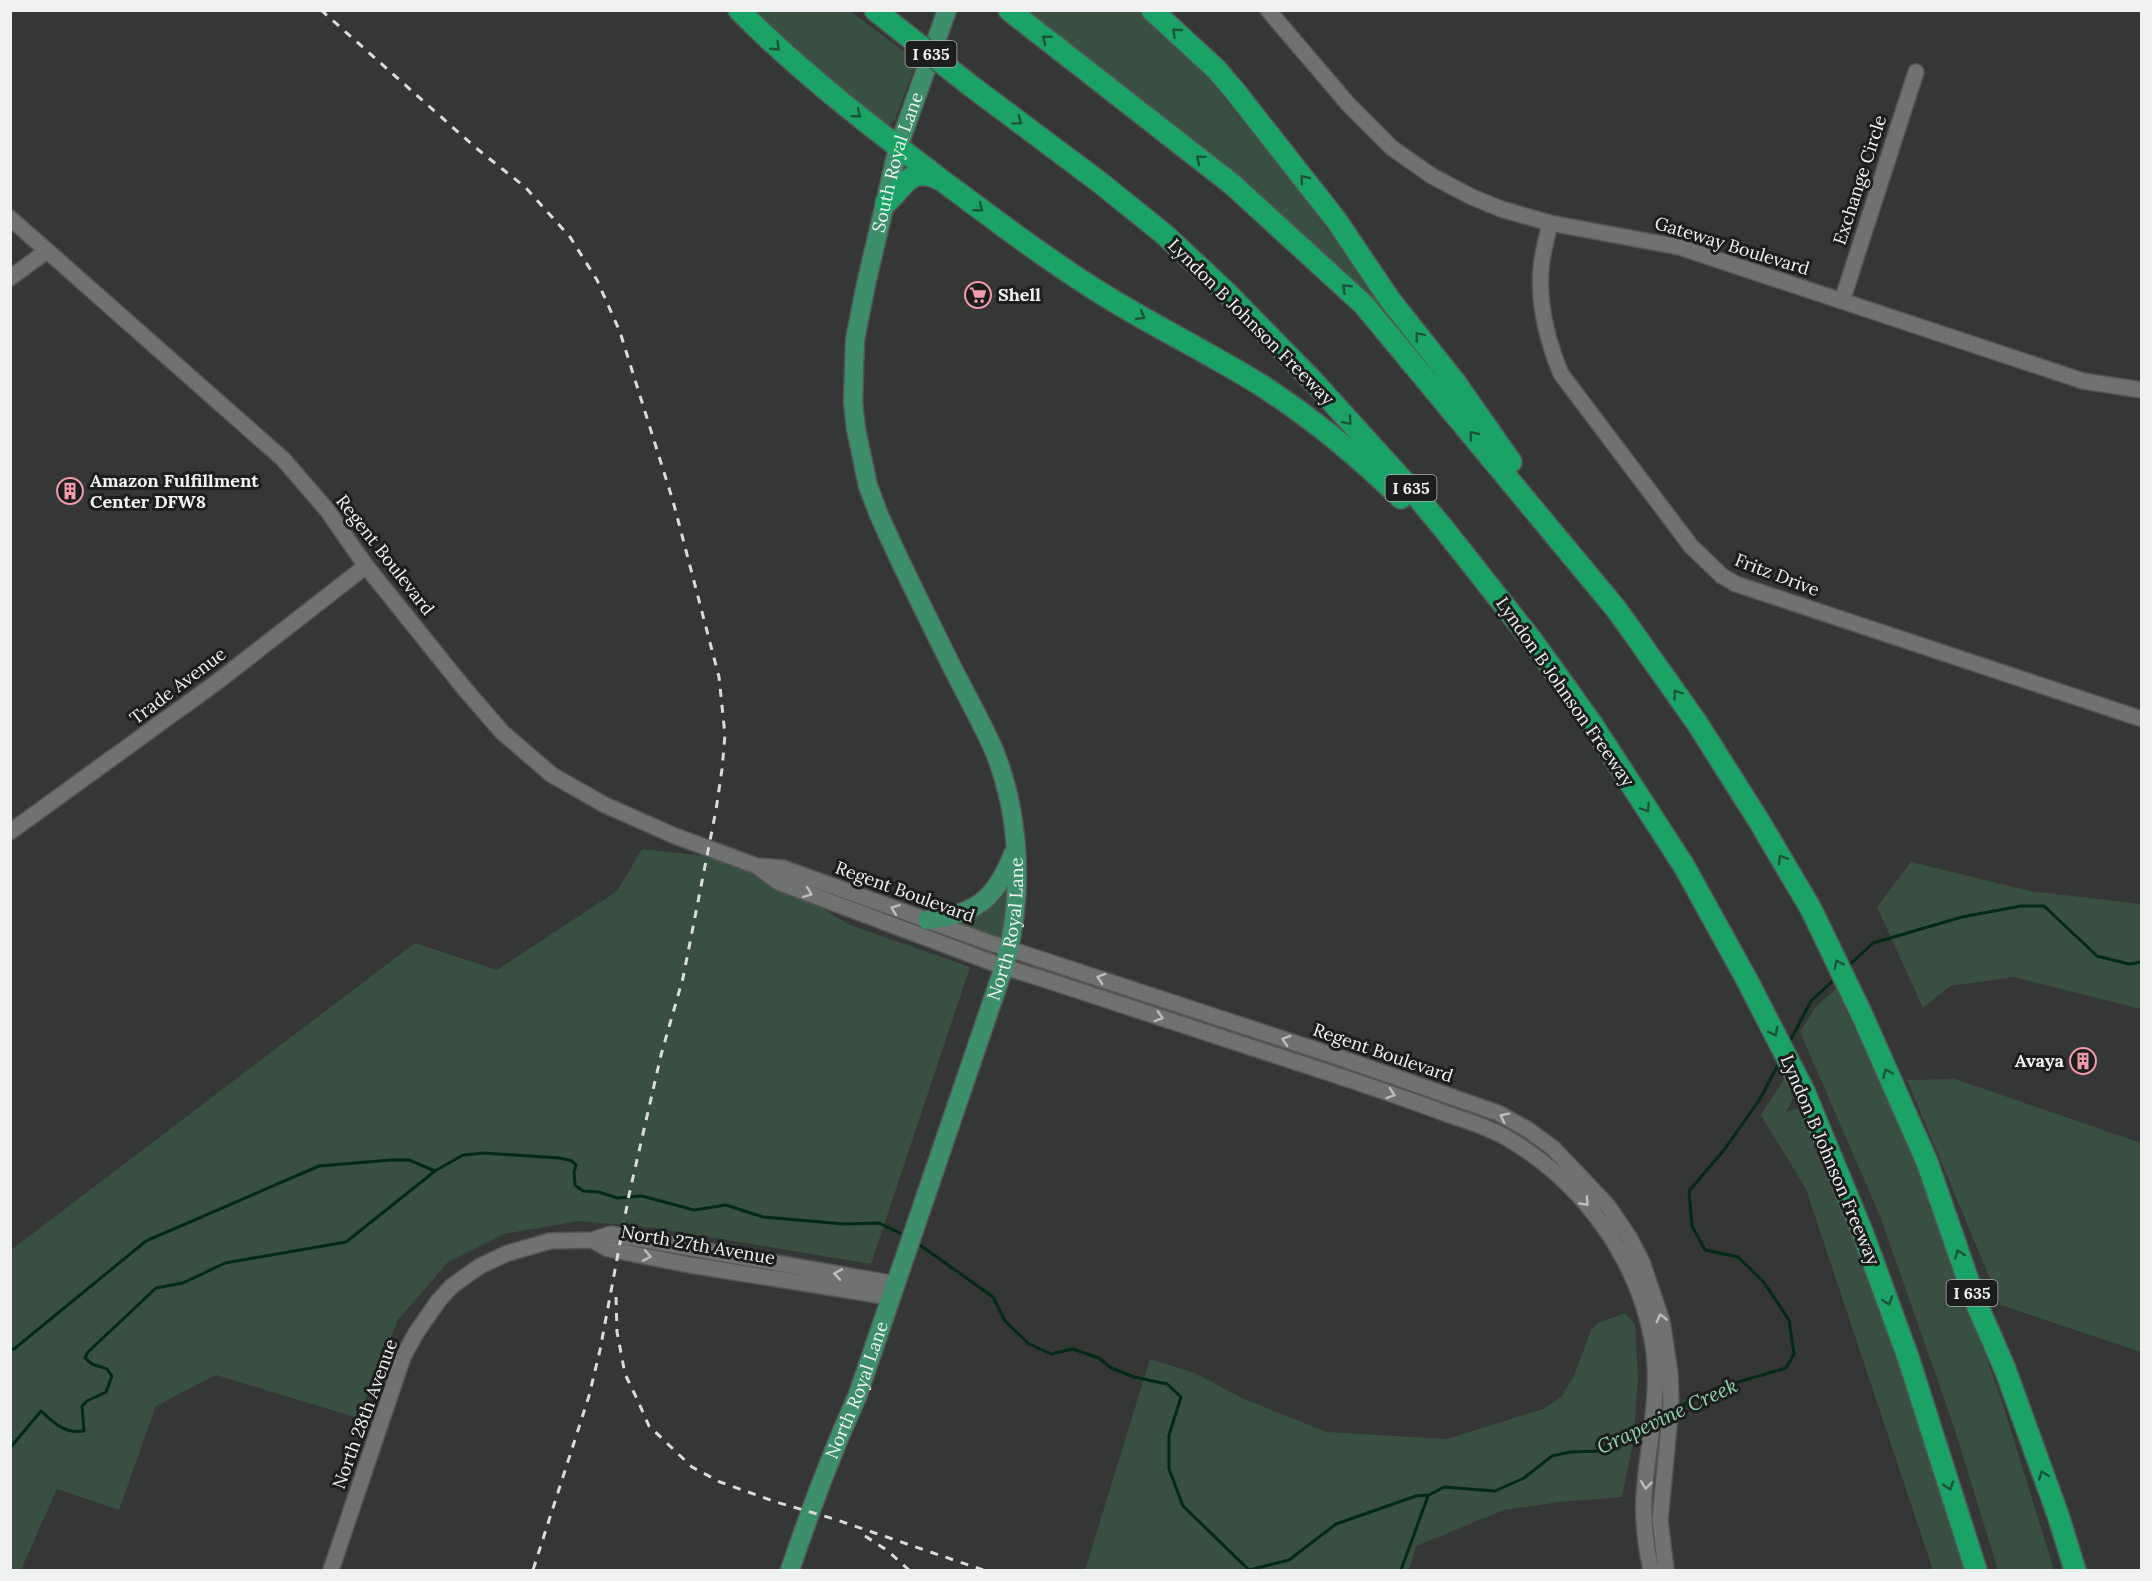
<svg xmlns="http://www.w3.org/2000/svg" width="2152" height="1581" viewBox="0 0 2152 1581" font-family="Lora,serif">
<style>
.green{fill:#394f41}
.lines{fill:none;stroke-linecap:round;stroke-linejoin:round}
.stream{stroke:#022a17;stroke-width:3}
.minor-casing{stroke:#535553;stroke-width:18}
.major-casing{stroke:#535553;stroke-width:21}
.highway-casing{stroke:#535553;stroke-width:24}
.minor{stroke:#6f7270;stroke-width:15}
.major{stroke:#3d8f6b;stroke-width:18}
.highway{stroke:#1ba367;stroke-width:21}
.rail{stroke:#dadcdb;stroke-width:3;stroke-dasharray:8 8;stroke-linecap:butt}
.highway-bridge-casing{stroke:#535553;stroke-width:24;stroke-linecap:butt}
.highway-bridge{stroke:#1ba367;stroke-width:21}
.oneway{stroke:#1c533b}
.oneway2{stroke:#bcbfbd}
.labels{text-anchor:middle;stroke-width:6;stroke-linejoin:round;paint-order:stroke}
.shield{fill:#1c1e1d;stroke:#b0b2b1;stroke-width:1.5}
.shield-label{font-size:16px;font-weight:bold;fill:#f0f2f1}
.street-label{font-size:18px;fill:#f0f2f1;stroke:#1c1e1d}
.poi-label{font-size:18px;font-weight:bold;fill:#f0f2f1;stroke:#1c1e1d;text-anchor:start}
.water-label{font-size:20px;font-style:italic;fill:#92d3ac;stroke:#1c1e1d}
</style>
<rect width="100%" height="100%" fill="#343735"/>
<path class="green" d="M 745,11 L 850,11 L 917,61 L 895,120 L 891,124 L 880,122 Z
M 1029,11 L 1140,11 L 1163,30 L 1210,80 L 1295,186 L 1400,327 L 1258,194 Z
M 642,849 L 741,860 L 850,925 L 970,967 L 871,1264 L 655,1228 L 579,1221 L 504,1234 L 448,1262 L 398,1320 L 358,1418 L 216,1375 L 156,1406 L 119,1510 L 57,1489 L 21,1570 L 11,1570 L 11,1250 L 415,943 L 497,970 L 617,891 Z
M 1911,862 L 2030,891 L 2141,904 L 2141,1009 L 2014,977 L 1950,986 L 1923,1008 L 1877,907 Z
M 1008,878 L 1006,913 L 1001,941 L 955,925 Z
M 1836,988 L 1916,1160 L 2002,1401 L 2054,1570 L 1998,1570 L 1954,1427 L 1880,1216 L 1800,1032 L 1815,1008 Z
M 1787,1074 L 1796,1093 L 1786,1112 L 1803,1107 L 1885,1307 L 1968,1570 L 1933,1570 L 1806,1189 L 1761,1115 Z
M 1955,1079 L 2141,1143 L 2141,1352 L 2001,1305 L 1907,1080 Z
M 1625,1313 L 1635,1324 L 1638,1378 L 1633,1443 L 1622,1497 L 1560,1502 L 1504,1510 L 1416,1546 L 1409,1570 L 1085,1570 L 1150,1359 L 1195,1373 L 1242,1398 L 1327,1432 L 1447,1439 L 1543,1409 L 1561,1397 L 1574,1376 L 1591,1330 L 1599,1323 Z"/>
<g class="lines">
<path class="stream" d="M 1847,967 L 1873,943 L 1962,917 L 2021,906 L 2044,906 L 2097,956 L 2129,964 L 2142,962
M 1788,1045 L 1811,1001 L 1836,978
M 917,1243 L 993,1297 L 1005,1321 L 1029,1344 L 1051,1354 L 1073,1349 L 1099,1358 L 1111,1368 L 1134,1377 L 1167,1384 L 1181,1397 L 1169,1435 L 1169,1469 L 1183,1506 L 1249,1570 L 1289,1560 L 1336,1524 L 1416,1496 L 1429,1495 L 1444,1487 L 1495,1491 L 1524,1478 L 1552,1456 L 1570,1452 L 1600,1451 L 1623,1434 L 1647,1422
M 10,1350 L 14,1349 L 146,1241 L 319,1166 L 391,1160 L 409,1160 L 435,1171
M 1677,1408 L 1717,1388 L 1786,1368 L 1794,1354 L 1789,1320 L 1763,1281 L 1738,1257 L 1705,1250 L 1692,1226 L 1689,1191 L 1724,1150 L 1760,1099 L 1780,1061
M 10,1448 L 41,1411 C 54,1423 65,1434 84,1431 L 82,1406 L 87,1401 L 106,1392 L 112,1376 L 107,1369 L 92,1364 L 85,1358 L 88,1352 L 156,1288 L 183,1283 L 225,1263 L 346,1242 L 435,1171 L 463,1155 L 483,1153 L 560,1158 L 572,1161 L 576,1165 L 574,1172 L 575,1185 L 583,1191 L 599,1192 L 617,1198 L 642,1196 L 694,1210 L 726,1205 L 763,1217 L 844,1224 L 879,1223 L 906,1236
M 10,1563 L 11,1570
M 1401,1570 L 1428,1496"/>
<defs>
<path id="minor" d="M 1268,10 L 1349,105 L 1392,148 L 1432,176 L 1472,197 L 1501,209 L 1550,223 L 1679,247 L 2083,381 L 2142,390
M 10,218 L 283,459 L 327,510 L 366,566 L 464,688 L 502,732 L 552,775 L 605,805 L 675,836 L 757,866 L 783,868 L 982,940 L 1341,1058 L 1498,1113 L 1527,1129 L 1553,1148 L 1608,1206 L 1629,1237 L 1642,1262 L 1662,1321 L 1670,1373 L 1671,1405 L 1660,1520 L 1666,1570
M 1550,223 C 1547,238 1542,254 1541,269 C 1538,306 1547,340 1561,374 L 1691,546 L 1722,576 L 1736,584 L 2142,719
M 10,278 L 47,251
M 1842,301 L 1916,72
M 10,832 L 217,682 L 366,566
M 757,866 L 778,882 L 1004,967 L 1040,978 C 1127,1007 1215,1035 1302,1064 C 1351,1080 1399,1096 1447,1114 C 1467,1121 1488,1127 1507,1138 C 1582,1182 1638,1257 1653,1344 C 1661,1395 1647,1447 1644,1497 C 1643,1520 1646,1547 1651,1570
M 592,1240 L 608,1249 L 690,1265 L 890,1297
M 331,1570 L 403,1357 L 416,1333 L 439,1300 L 452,1286 L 480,1266 L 508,1253 L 550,1241 L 592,1240 L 611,1234 L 896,1284"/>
<g id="major">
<path d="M 927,920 C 975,915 996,899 1013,854"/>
<path id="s1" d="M 790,1570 C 810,1511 831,1454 857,1397 L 1004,967 C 1024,899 1021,815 993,748 C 980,719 964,691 950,663 C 926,614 901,565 879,515 L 868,486 L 856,429 L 853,402 L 855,340 L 866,284 L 898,148 L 947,10"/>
</g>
<path id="highway" d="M 739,10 C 802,74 873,128 944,182 C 995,220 1045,258 1099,292 C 1153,326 1210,353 1264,387 C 1313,419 1359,457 1401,498
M 875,10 L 890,22
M 1009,10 L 1233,185 L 1364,305 L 1617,610 L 1697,723 L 1759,821 L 1811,909 L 1863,1017 L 1927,1162 L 1975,1300 L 2005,1369 L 2058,1515 L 2075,1570
M 1152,10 L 1216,69 L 1234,90 L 1336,220 L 1390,300 L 1455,382 L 1511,462
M 971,86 L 1098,181 L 1164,234 L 1226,292 L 1313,381 L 1410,488 L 1444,529 L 1534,643 L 1592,724 L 1684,866 L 1747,980 L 1804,1091 L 1863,1234 L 1908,1357 L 1976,1570
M 886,203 C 905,186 909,166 939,179"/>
</defs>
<use href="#minor" class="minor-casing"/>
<use href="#major" class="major-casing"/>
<use href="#highway" class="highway-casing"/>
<use href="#minor" class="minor"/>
<use href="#major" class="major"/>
<use href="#highway" class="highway"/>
<path class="rail" d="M 321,10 L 476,148 L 525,187 L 570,237 L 597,280 L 620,332 L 673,501 L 719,677 L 725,735 L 722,769 L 716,810 L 683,978 L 661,1055 L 629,1195 L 600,1350 L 589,1396 L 533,1570
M 616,1297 L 617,1332 L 625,1374 L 637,1399 L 649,1426 L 692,1467 L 720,1482 L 776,1502 L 834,1519 L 983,1570
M 865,1536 L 888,1551 L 909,1570"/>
<defs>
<path id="highway-bridge" d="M 890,22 L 971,86"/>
</defs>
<use href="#highway-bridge" class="highway-bridge-casing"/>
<use href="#highway-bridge" class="highway-bridge"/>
</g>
<defs><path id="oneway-chevron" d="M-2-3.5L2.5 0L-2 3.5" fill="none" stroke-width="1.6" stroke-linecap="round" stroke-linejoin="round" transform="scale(1.5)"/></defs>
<g class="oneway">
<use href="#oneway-chevron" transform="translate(1176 32) rotate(-137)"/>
<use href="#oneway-chevron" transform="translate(1046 39) rotate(-142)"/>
<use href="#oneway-chevron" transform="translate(776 47) rotate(43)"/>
<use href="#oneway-chevron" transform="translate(857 114) rotate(39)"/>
<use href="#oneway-chevron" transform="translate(1018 121) rotate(37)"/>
<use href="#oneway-chevron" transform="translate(1200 159) rotate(-142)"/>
<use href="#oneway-chevron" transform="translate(1304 179) rotate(-128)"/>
<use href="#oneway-chevron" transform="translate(979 208) rotate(38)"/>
<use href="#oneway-chevron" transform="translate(1346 288) rotate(-136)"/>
<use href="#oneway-chevron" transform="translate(1141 316) rotate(30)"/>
<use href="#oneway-chevron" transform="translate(1419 336) rotate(-128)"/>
<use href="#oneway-chevron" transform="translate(1348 421) rotate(49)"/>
<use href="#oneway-chevron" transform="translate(1473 435) rotate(-129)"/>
<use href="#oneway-chevron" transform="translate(1677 694) rotate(-125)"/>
<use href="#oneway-chevron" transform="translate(1646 808) rotate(57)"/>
<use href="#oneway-chevron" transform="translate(1782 859) rotate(-120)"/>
<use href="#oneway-chevron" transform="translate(1838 964) rotate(-116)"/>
<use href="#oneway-chevron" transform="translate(1774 1032) rotate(63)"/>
<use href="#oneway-chevron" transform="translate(1887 1073) rotate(-114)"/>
<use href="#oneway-chevron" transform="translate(1959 1254) rotate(-109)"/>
<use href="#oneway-chevron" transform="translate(1888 1301) rotate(70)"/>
<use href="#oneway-chevron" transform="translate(2043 1475) rotate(-110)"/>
<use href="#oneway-chevron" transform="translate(1949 1486) rotate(72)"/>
</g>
<g class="oneway2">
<use href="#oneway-chevron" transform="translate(808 893) rotate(21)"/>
<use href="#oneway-chevron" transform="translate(895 909) rotate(-160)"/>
<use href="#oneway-chevron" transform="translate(1101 978) rotate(-162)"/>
<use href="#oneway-chevron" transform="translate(1159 1017) rotate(18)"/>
<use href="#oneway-chevron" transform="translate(1286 1040) rotate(-162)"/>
<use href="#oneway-chevron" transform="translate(1391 1094) rotate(18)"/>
<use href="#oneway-chevron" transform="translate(1504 1117) rotate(-153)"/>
<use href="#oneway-chevron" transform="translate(1585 1202) rotate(47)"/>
<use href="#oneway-chevron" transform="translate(647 1256) rotate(11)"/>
<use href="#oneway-chevron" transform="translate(838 1274) rotate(-170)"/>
<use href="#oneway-chevron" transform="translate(1661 1318) rotate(-105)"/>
<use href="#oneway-chevron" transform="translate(1646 1485) rotate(97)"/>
</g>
<defs>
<symbol id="supermarket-ring" viewBox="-11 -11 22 22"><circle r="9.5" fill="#1c1e1d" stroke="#f39aab" stroke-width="1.5"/><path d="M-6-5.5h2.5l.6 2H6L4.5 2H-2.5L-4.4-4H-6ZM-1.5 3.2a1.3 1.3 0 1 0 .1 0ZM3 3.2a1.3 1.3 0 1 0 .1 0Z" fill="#f39aab"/></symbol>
<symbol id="building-ring" viewBox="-11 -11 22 22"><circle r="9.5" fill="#1c1e1d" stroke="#f39aab" stroke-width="1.5"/><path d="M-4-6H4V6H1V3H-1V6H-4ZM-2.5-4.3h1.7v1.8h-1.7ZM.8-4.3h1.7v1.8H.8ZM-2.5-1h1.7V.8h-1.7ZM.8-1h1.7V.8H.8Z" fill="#f39aab"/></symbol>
</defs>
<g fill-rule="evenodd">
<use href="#supermarket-ring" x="963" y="280" width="30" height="30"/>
<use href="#building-ring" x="55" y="476" width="30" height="30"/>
<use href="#building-ring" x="2068" y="1046" width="30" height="30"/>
</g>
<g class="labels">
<g class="shield">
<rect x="905.5" y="41" width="51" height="26" rx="4.5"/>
<rect x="1385.5" y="475" width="51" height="26" rx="4.5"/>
<rect x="1946.5" y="1280" width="51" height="26" rx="4.5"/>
</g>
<g class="shield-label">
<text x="931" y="60">I 635</text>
<text x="1411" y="494">I 635</text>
<text x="1972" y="1299">I 635</text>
</g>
<g class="street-label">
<text dy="6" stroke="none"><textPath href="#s1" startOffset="1484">South Royal Lane</textPath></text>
<text transform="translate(1860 180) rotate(-72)" y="6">Exchange Circle</text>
<text transform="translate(1732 246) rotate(17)" y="6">Gateway Boulevard</text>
<text transform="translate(1251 322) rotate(45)" y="6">Lyndon B Johnson Freeway</text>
<text transform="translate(385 555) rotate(52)" y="6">Regent Boulevard</text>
<text transform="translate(1777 575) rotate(21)" y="6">Fritz Drive</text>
<text transform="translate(178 686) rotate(-37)" y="6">Trade Avenue</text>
<text transform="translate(1565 692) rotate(55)" y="6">Lyndon B Johnson Freeway</text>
<text transform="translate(905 892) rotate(20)" y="6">Regent Boulevard</text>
<text dy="6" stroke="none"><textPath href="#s1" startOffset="678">North Royal Lane</textPath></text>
<text transform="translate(1383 1053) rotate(19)" y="6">Regent Boulevard</text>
<text transform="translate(1830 1160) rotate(67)" y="6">Lyndon B Johnson Freeway</text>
<text transform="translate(698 1245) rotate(10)" y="6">North 27th Avenue</text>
<text dy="6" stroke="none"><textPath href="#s1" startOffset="192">North Royal Lane</textPath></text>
<text transform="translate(365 1414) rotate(-70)" y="6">North 28th Avenue</text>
</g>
<g class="poi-label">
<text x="998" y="301">Shell</text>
<text x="90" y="487">Amazon Fulfillment<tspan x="90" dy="21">Center DFW8</tspan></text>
<text x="2064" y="1067" text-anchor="end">Avaya</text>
</g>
<g class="water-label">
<text transform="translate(1667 1416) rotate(-25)" y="7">Grapevine Creek</text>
</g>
</g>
<rect width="2152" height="1581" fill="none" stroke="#f0f2f1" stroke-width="24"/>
</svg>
